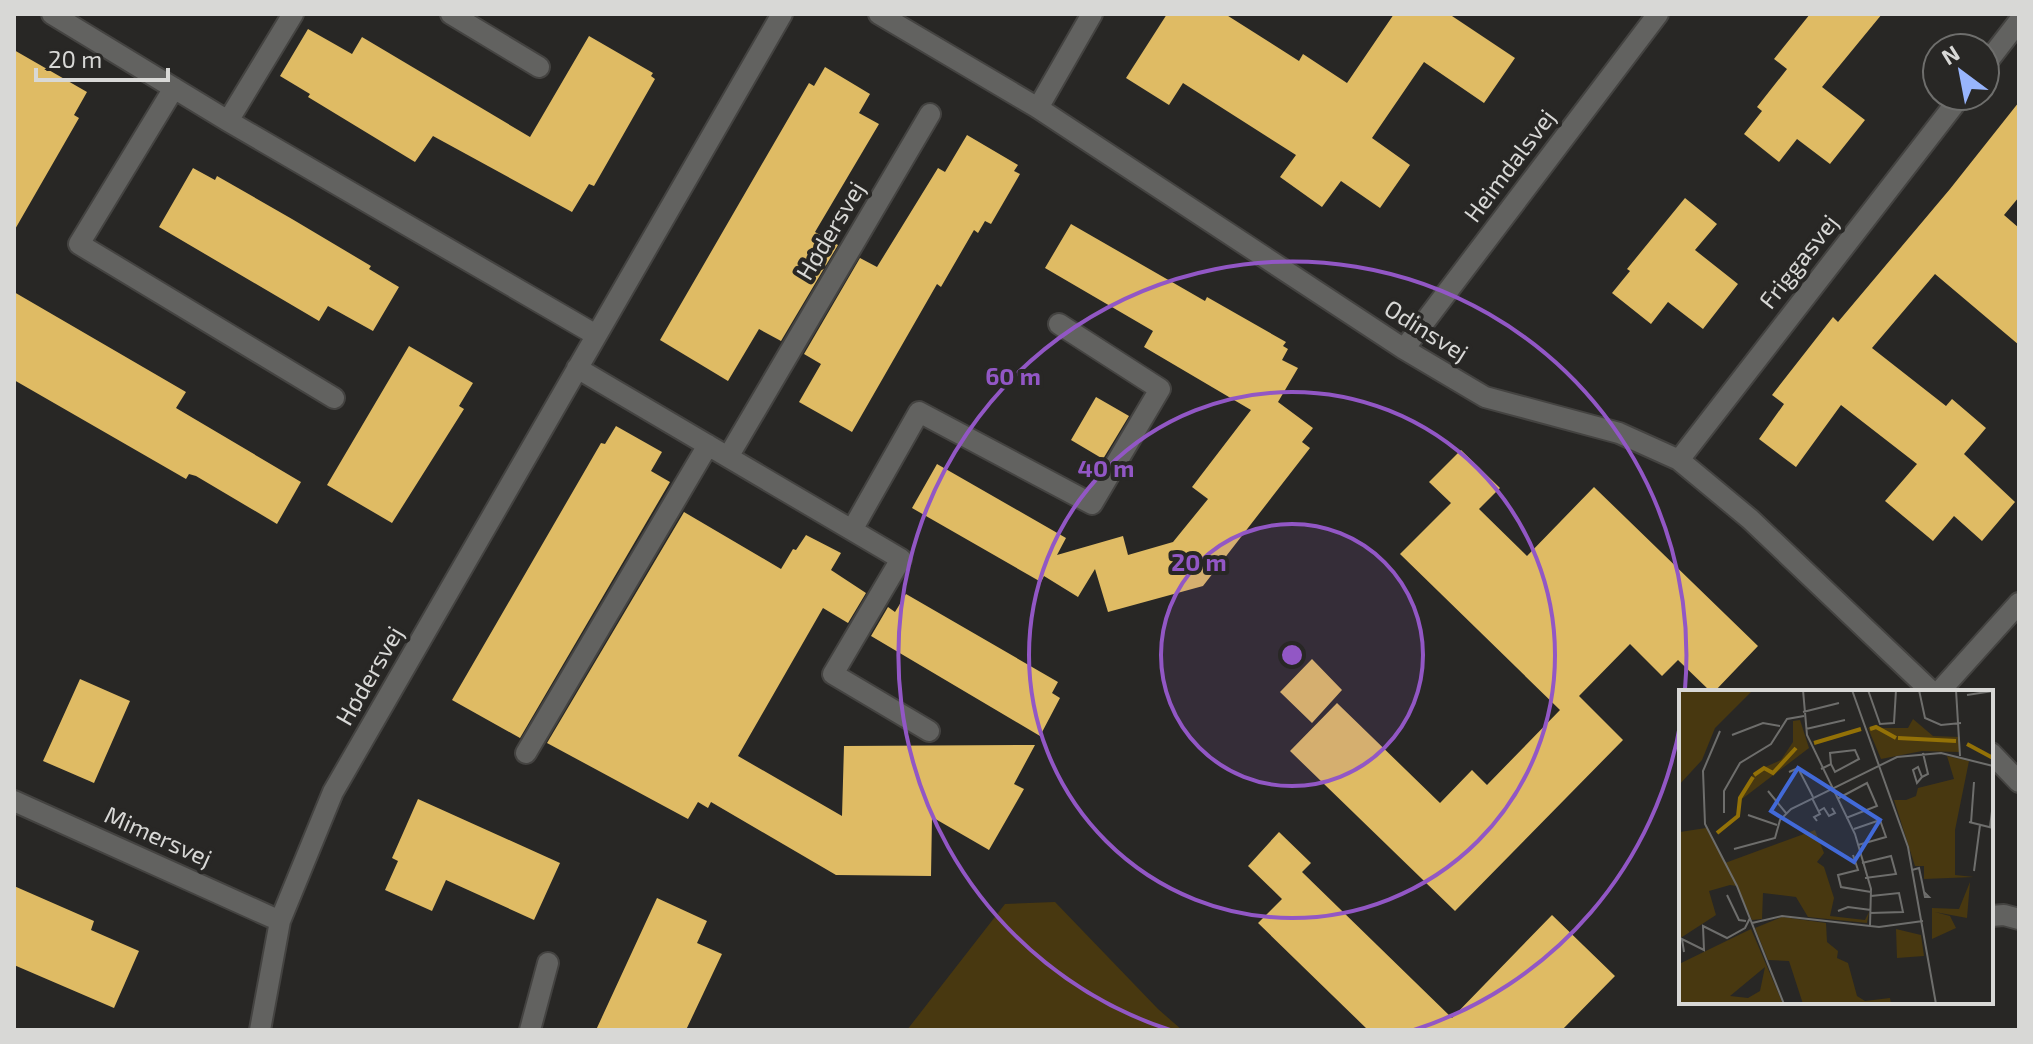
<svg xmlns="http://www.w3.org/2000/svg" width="2033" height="1044" viewBox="0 0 2033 1044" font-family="'Exo 2',sans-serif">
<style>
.green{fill:#483810}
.building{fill:#dfbb64}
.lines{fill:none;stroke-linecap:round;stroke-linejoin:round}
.minor-casing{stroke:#444341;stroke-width:24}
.minor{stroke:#626260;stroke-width:20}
.ring{fill:none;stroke:#9257c5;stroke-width:4}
.labels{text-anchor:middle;stroke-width:8;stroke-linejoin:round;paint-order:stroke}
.street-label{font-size:24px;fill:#d8d8d6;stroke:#282725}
.inset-river{fill:none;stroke:#937107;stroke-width:4}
.inset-road{fill:none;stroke:#6e6e6c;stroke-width:2}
.view{fill:#426ad8;fill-opacity:0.15;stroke:#426ad8;stroke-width:4}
.inset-edge{fill:none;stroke:#d8d8d6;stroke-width:4}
.centre{fill:#9257c5;stroke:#282725;stroke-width:4}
.ring-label{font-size:24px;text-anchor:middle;font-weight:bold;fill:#9257c5;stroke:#282725;stroke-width:8;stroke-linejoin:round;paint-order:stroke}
</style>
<rect width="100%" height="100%" fill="#282725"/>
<path class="green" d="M 1055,902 L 1158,1009 L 1182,1030 L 907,1030 L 1005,904 Z"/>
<path class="building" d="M 1167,14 L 1225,14 L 1299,61 L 1303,54 L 1347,83 L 1394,14 L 1449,14 L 1515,58 L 1484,103 L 1424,62 L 1372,138 L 1410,165 L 1380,208 L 1341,181 L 1322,207 L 1280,177 L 1296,155 L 1183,83 L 1169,105 L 1126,78 Z
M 1810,14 L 1882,14 L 1822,87 L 1865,120 L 1830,164 L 1797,139 L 1779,162 L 1744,134 L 1762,111 L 1757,107 L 1787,69 L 1774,59 Z
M 308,29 L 352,54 L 362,37 L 530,137 L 589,36 L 653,73 L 651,76 L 655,79 L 594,186 L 589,184 L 572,212 L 433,136 L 415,162 L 308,97 L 310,94 L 280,76 Z
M 14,50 L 87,92 L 74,115 L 79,118 L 14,231 Z
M 825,67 L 870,94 L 859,113 L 879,124 L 815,232 L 838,245 L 781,341 L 759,329 L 728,381 L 660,340 L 809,83 L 814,86 Z
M 2019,102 L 2019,197 L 2004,215 L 2019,228 L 2019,345 L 1935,274 L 1872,348 L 1946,406 L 1952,399 L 1986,428 L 1964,454 L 2015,502 L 1982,541 L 1954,516 L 1933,541 L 1885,501 L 1917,464 L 1841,405 L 1796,467 L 1759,439 L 1784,404 L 1772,395 L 1833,317 L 1838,322 L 1950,189 Z
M 967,135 L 1018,165 L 1014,171 L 1020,174 L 991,224 L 985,221 L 978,233 L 974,230 L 941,287 L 937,284 L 852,432 L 799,402 L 821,364 L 804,354 L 860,258 L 877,267 L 938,168 L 945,172 Z
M 193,168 L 215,180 L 217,176 L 292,219 L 371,266 L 369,269 L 399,287 L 373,331 L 328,306 L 319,321 L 159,227 Z
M 1685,198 L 1717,224 L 1695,250 L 1738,284 L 1703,329 L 1668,302 L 1651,324 L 1612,293 L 1630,271 L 1627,269 Z
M 1071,224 L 1205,301 L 1207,297 L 1286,342 L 1283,346 L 1288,349 L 1282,360 L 1298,368 L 1278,402 L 1313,428 L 1302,442 L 1310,448 L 1203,586 L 1108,612 L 1095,569 L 1078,597 L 1044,576 L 1041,582 L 912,508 L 937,464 L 1066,538 L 1057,555 L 1123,536 L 1128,555 L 1173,542 L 1208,499 L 1192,487 L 1251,410 L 1144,347 L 1153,331 L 1045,268 Z
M 14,292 L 186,392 L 176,408 L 301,482 L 277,524 L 196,476 L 189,474 L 186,479 L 14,380 Z
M 409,346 L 473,383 L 459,406 L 464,409 L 392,523 L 327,485 Z
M 1096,397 L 1129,416 L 1103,459 L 1071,440 Z
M 616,426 L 662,452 L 651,471 L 670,482 L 520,738 L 452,700 L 601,443 L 605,444 Z
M 1461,450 L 1500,488 L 1479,509 L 1527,556 L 1594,487 L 1758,646 L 1714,692 L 1711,692 L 1678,660 L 1662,676 L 1630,644 L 1579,696 L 1623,740 L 1455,911 L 1290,751 L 1337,703 L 1440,803 L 1472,770 L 1487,785 L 1560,710 L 1400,554 L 1451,503 L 1429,482 Z
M 684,512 L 781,569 L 793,549 L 796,550 L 806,535 L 841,553 L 831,570 L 866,593 L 848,623 L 823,608 L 738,756 L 842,816 L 844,746 L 1035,745 L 1014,784 L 1024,789 L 989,850 L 932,817 L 931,876 L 836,875 L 711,802 L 708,808 L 698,802 L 688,819 L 547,743 Z
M 906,594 L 1058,682 L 1052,693 L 1060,698 L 1040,736 L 871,636 L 888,607 L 895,612 Z
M 1312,659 L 1342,690 L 1312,723 L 1280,692 Z
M 80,679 L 130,701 L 94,783 L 43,761 Z
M 418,799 L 560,863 L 534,920 L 446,880 L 432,911 L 385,890 L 398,861 L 392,858 Z
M 1279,832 L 1311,863 L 1302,872 L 1452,1018 L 1552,915 L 1615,976 L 1562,1030 L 1368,1030 L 1258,923 L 1282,899 L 1248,866 Z
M 14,886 L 94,921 L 91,930 L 139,951 L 114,1008 L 14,965 Z
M 657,898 L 707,921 L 697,943 L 722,954 L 686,1030 L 596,1030 Z"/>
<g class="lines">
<defs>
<path id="minor" d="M 52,14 L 228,121 L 596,335
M 451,14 L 539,67
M 879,14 L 1038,108 L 1404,349 L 1485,397 L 1619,433 L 1679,460 L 1750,519 L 1932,692
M 1985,65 L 2019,21
M 174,88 L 79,244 L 334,398
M 1038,108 L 1092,14
M 228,121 L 293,14
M 1404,349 L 1658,14
M 577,368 L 901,559 L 833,674 L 929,731
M 728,457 L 930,114
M 1679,460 L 1961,96
M 852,530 L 919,412 L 1092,504 L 1160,389 L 1059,324
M 1939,692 L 2019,603
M 526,753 L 708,445
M 1991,753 L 2019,782
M 14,801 L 280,921
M 1991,916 L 2004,915 L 2019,919
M 260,1030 L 280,921 L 333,792 L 782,14
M 530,1030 L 548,963"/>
</defs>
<use href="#minor" class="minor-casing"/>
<use href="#minor" class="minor"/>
</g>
<circle cx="1292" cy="655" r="131" fill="#9257c5" fill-opacity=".12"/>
<g class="ring">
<circle cx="1292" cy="655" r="131"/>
<circle cx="1292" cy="655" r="263"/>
<path d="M1681 720A394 394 0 0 1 1414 1030M1170 1030A394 394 0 1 1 1685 689"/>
</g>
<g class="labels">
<g class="street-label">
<text transform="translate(1510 166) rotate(-53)" y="8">Heimdalsvej</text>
<text transform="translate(831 231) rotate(-59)" y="8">Hødersvej</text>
<text transform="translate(1799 262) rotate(-52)" y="8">Friggasvej</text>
<text transform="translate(1426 331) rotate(32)" y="8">Odinsvej</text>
<text transform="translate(370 676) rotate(-60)" y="8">Hødersvej</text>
<text transform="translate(158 837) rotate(24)" y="8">Mimersvej</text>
</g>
</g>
<g transform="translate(1679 690)">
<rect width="314" height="314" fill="#282725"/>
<path d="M 0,0 L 74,0 L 36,38 L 23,70 L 0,95 ZM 234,29 L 254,46 L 281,47 L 280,62 L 243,61 L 202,69 L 189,38 L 229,38 ZM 121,30 L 130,58 L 59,112 L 75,82 L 102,70 L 114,52 L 114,31 ZM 268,66 L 290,71 L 276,140 L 276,185 L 295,187 L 245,189 L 245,176 L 236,176 L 215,110 L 227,110 L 237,106 L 239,98 L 275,89 ZM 0,131 L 1,142 L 27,138 L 46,173 L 136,140 L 145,163 L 138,172 L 145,177 L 155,208 L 151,226 L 186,230 L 190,222 L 188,233 L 129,227 L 117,207 L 84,203 L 83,229 L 73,230 L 58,196 L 51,195 L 30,201 L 37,225 L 0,249 ZM 291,192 L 288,228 L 256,222 L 271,226 L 277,238 L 253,249 L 253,218 L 280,219 ZM 103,227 L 147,233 L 148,252 L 159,261 L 158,268 L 169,273 L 178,306 L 186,311 L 211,308 L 212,314 L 124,314 L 110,271 L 89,270 L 76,238 ZM 72,239 L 104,314 L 1,314 L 0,274 ZM 86,277 L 81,301 L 69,308 L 51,306 ZM 217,239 L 242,245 L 245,266 L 218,268 Z" fill="#483810" fill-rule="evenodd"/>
<path class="inset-river" d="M 191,39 L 197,37 L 217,48M 219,48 L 277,51M 135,53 L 182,39M 288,54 L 314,68M 75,85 L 85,78 L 94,83 L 117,58M 38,143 L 59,126 L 61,108 L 74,87"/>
<path class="inset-road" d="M 124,0 L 128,45 L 176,144 L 192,199 L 191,236M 173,0 L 229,157 L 257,314M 189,0 L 201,34 L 215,33 L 217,0M 240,0 L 246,28 L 262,35 L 282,33M 277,0 L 281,66M 288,5 L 314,1M 124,22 L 160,13M 127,39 L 166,30M 41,41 L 24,81 L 26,134 L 58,196 L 105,314M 53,45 L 84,33 L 101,36M 142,79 L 152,74 L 156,82 L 180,69 L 176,60 L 151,63 L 152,74M 110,82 L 119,78 L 134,107M 243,87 L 238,93 L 234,80 L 239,77 L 243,87 L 249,84 L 244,63M 89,101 L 107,123M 133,108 L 141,124 L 135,127 L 138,131M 158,109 L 188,93 L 198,116 L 167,128M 140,121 L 145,118 L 150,126 L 156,123 L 153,118M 45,123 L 45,101 L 61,73 L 92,54 L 108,29 L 125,26M 69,125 L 98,135M 290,132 L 314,138M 292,133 L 295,92M 311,137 L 314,113M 175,139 L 201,130 L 207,147 L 179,155M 55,159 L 96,148 L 101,130 L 112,119 L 218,67 L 262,63 L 314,76M 174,165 L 179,180 L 159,185 L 162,197 L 192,202M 183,173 L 212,166 L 217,184 L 186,188M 233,180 L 240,178 L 243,192 L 246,207 L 250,207 L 245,202M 295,181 L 301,135M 48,205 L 60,230 L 67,231M 159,221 L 169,217 L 192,220M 191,223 L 224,222 L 220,203 L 192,206M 73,233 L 103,226 L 200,237 L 244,231M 5,262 L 3,249 L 25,260 L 24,236 L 48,248 L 66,238 L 71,228"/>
<path class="view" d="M 119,78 L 201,130 L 175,172 L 92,121 Z"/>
<rect width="314" height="314" class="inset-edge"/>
</g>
<circle cx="1292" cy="655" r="12" class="centre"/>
<g class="ring-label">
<text x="1013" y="385">60 m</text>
<text x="1106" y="477">40 m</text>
<text x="1199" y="571">20 m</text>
</g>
<rect width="2033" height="1044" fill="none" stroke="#d8d8d6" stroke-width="32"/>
<g transform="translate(1961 72) rotate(328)"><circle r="38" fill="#282725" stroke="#6e6e6c" stroke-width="2"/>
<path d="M0-6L14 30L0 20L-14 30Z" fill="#98b5fd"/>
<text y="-12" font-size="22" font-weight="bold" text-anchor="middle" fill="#d8d8d6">N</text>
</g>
<path d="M36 68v12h132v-12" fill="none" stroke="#d8d8d6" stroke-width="4"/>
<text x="48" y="68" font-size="24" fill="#d8d8d6" stroke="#282725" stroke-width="6" paint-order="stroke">20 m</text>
</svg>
